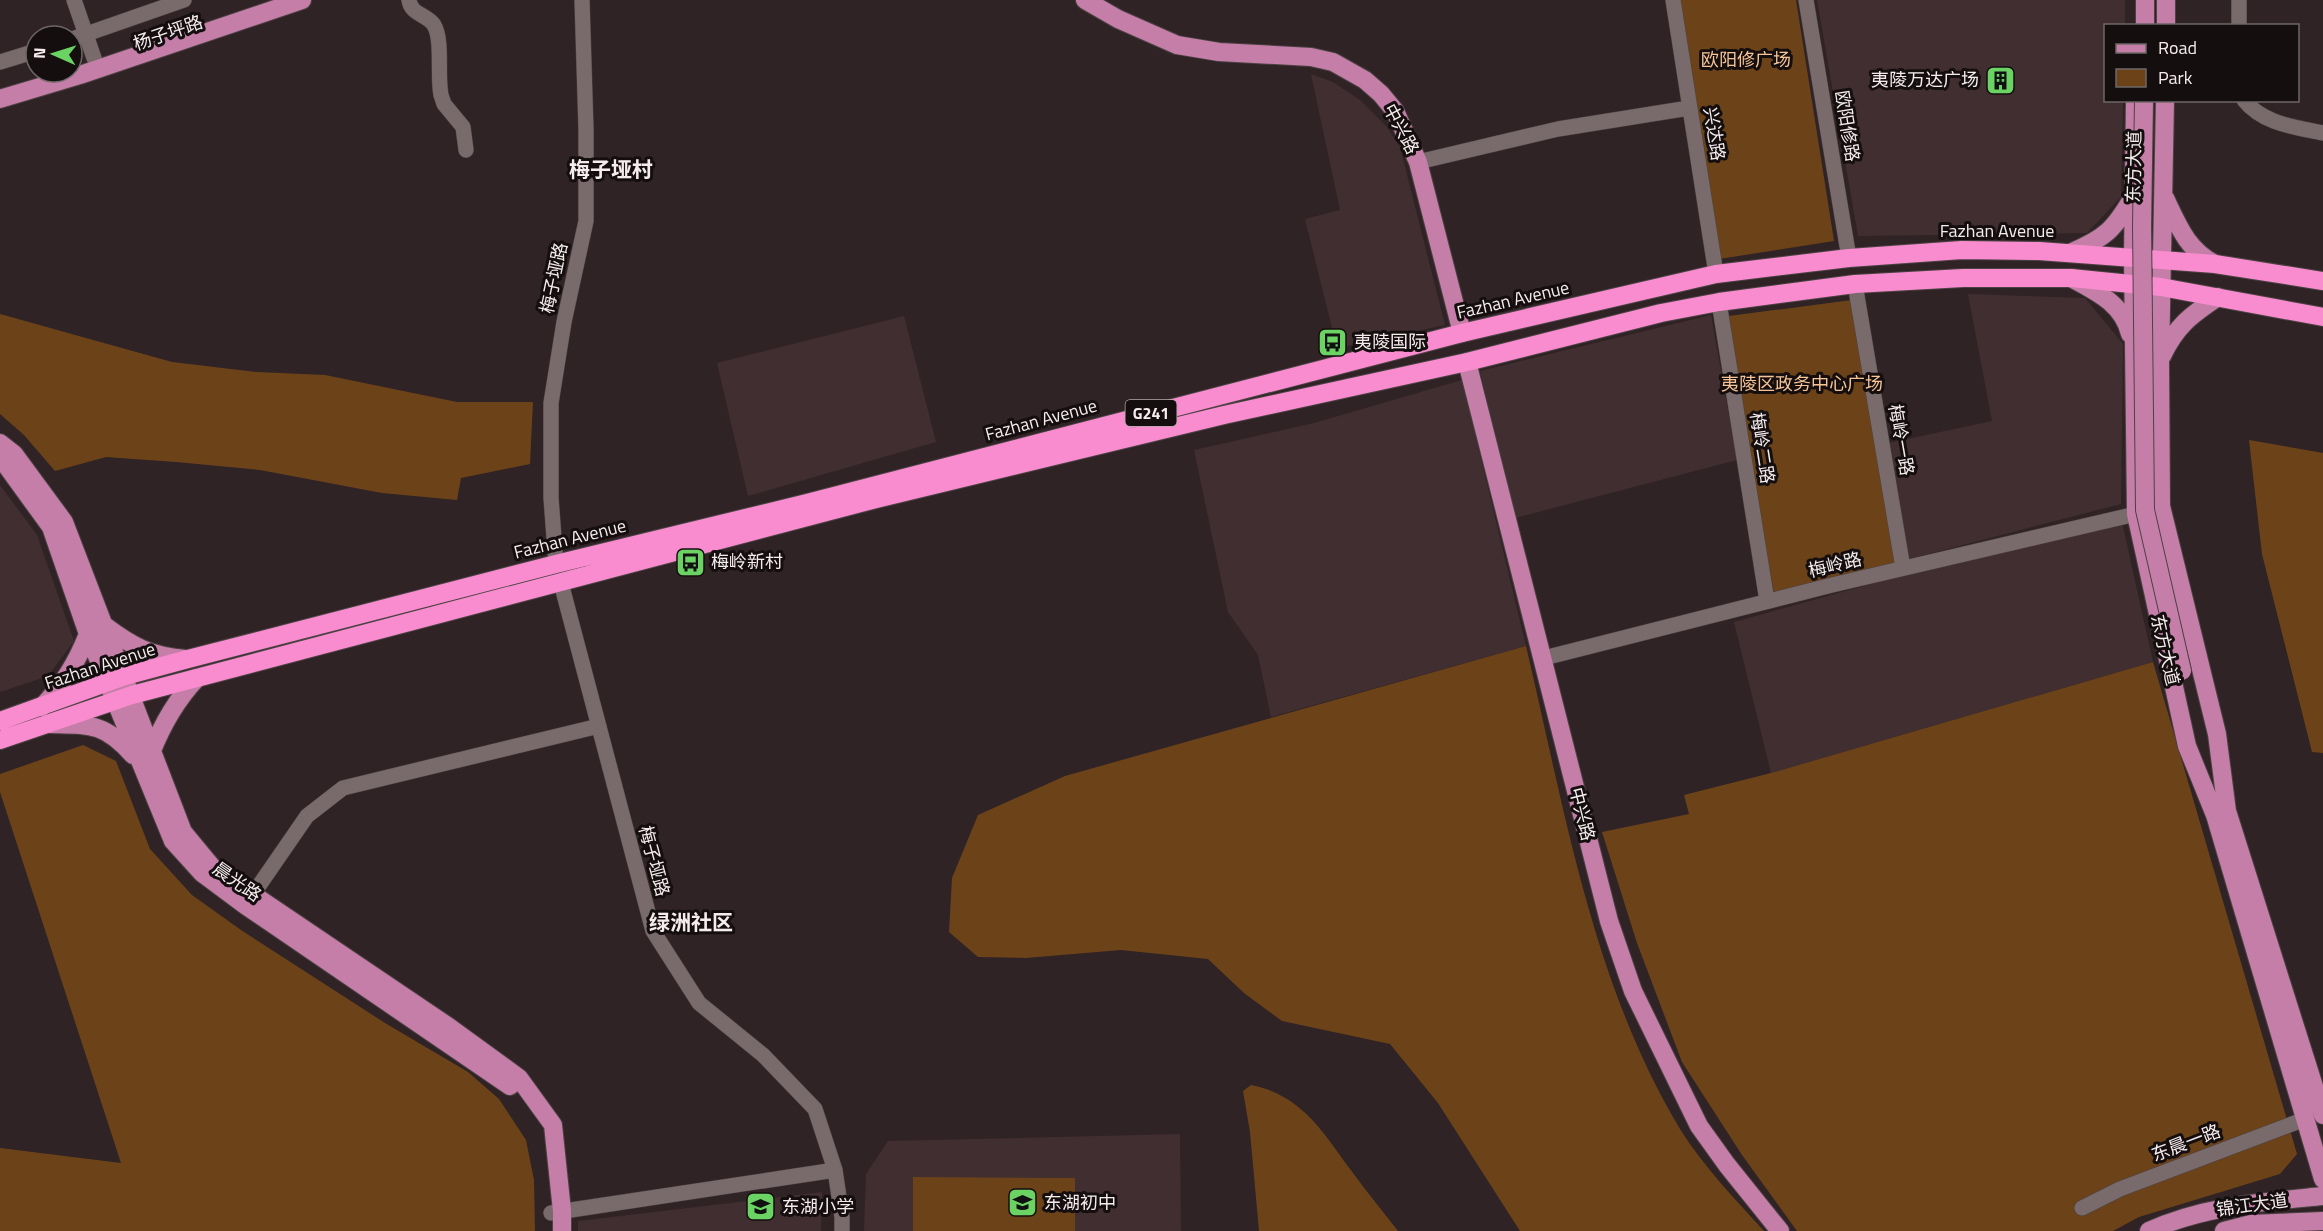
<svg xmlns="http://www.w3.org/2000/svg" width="2323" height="1231" viewBox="0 0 2323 1231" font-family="'Titillium Web','Noto Sans SC',sans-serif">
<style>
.built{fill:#412e31}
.green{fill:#6c4319}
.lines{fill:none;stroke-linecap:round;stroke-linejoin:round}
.minor-casing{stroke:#4c4244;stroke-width:16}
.major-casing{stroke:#4c4244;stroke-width:20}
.highway-casing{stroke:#4c4244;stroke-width:20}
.minor{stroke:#796a6c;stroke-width:15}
.major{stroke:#c57ea7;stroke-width:18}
.highway{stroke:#f88cce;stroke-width:18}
.major-bridge-casing{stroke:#4c4244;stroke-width:20;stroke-linecap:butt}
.major-bridge{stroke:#c57ea7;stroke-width:18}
.labels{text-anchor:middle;stroke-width:6;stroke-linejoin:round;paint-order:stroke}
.shield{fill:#140e0f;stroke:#b2a9aa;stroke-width:1.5}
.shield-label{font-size:16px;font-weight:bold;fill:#f5eced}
.street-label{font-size:18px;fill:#f5eced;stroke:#140e0f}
.park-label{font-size:18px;fill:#f6c497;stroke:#140e0f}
.poi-label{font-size:18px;fill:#f5eced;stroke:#140e0f;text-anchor:start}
.quarter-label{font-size:21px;font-weight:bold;fill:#f5eced;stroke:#140e0f}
</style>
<rect width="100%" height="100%" fill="#302325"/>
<path class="built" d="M 1817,0 L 2125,0 L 2125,25 L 2106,26 L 2106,100 L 2123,101 L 2121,197 L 2087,233 L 1858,236 Z
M 1311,74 L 1333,82 L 1360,100 L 1386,126 L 1400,147 L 1445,325 L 1337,348 L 1305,219 L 1340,210 Z
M 1968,294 L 2085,298 L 2123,344 L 2121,504 L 1909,559 L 1888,443 L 1992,421 Z
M 1711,315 L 1737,460 L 1515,518 L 1480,371 Z
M 904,316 L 936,442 L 748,496 L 717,363 Z
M 1462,380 L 1526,646 L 1271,717 L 1258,655 L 1228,612 L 1194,450 L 1314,423 Z
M 0,485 L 37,535 L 74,641 L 48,676 L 0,692 Z
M 2122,522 L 2153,662 L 1771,773 L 1734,622 L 1936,566 Z
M 1180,1134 L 1181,1231 L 864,1231 L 866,1174 L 888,1141 Z
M 822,1192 L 821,1231 L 578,1231 L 578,1221 Z"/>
<path class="green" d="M 1677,0 L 1796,0 L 1834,241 L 1719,259 Z
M 1852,300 L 1896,563 L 1774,595 L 1739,390 L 1729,316 Z
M 0,314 L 172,362 L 257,372 L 325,375 L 457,402 L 533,402 L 530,464 L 461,478 L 457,500 L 382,493 L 260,470 L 176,462 L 106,457 L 55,471 L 24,435 L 0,414 Z
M 2249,440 L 2323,453 L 2323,753 L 2312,752 L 2262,554 Z
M 1526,646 C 1565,811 1592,982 1680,1129 C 1703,1166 1735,1199 1764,1231 L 1520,1231 L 1438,1103 L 1390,1044 L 1282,1021 L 1244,993 L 1208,959 L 1121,950 L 1026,958 L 978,957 L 949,932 L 952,878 L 978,815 L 1065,776 Z
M 2153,662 L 2297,1154 L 2280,1174 L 2139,1217 L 2113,1231 L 1797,1231 L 1742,1155 L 1682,1062 L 1637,943 L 1602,832 L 1689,814 L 1684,795 L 1771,773 Z
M 83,745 L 116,761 L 150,849 L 192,895 L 241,930 L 385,1023 L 468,1072 L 499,1099 L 526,1140 L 534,1180 L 535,1231 L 0,1231 L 0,1148 L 121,1163 L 0,792 L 0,774 Z
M 1251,1085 C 1303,1095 1324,1134 1353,1173 C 1367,1192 1383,1212 1398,1231 L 1259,1231 L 1250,1132 L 1243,1091 Z
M 913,1177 L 1075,1178 L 1075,1231 L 913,1231 Z"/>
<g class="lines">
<defs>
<path id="minor" d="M 74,0 L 94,58
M 409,0 C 411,15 427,14 434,25 C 443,40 437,76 441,95 L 444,104 L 463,127 L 466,150
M 1673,0 L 1716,274
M 1806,0 L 1849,258
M 2239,0 L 2239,26
M 72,39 L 184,0
M 0,62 L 36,51
M 2244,100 C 2263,124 2295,127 2323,133
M 1418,162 L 1558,129 L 1689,108
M 1855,284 L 1903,568
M 1719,302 L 1767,601
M 556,564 L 551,498 L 551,403 L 564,322 L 586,221 L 586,129 L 582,0
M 561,583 L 653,931 L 699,1003 L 763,1055 L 815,1109 L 835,1170 L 842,1217 L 842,1231
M 1544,658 L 1832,585 L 2136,514
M 247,903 L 307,816 L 343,788 L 599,726
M 2082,1208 L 2120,1189 L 2305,1119
M 551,1213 L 835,1170"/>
<path id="major" d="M 1085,0 L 1118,19 L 1177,45 L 1219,52 L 1311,57 L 1333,62 L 1365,80 L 1381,94 L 1395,111 L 1418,162 L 1462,333
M 2145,26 L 2145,0
M 2166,26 L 2166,0
M 0,99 L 80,75 L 302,0
M 2135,100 L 2133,258 L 2136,514 L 2187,746 L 2215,815 L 2323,1179
M 2165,100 L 2160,360 L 2161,506 L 2217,734 L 2227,811 L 2323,1115
M 2165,198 C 2178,225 2187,250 2215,264
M 2070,253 C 2105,238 2114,230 2133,197
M 2071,278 C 2097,292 2123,304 2130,334
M 2162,356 C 2176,326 2191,315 2218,297
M 1467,362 L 1609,921 L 1633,991 L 1699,1126 L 1727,1165 L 1780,1231
M 0,443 L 14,454 L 64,522 L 183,832 L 212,867 L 449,1027 L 519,1078 L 553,1125 L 562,1211 L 562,1231
M 1,458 L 51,527 L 88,634 L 173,841 L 202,873 L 245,905 L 510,1086
M 105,626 C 133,647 150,656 186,659
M 42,707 C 64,683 76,664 88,634
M 48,724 C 89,725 104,722 133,755
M 151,753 C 162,725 176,700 197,678
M 2149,1231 C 2203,1206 2264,1202 2323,1196
M 2224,1231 L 2251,1224 L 2323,1221"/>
<path id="highway" d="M 0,721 L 125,676 L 188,659 L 556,564 L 807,503 L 1462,333 L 1716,274 L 1849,258 L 1962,250 L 2039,251 L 2215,264 L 2323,281
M 0,740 L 132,695 L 876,499 L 1224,415 L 1467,362 L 1661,313 L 1719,302 L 1855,284 L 1963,278 L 2071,278 L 2161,287 L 2323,317"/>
</defs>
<use href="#minor" class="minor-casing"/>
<use href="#major" class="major-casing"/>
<use href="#highway" class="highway-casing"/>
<use href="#minor" class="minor"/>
<use href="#major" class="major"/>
<use href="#highway" class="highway"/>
<defs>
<path id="major-bridge" d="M 2144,100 L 2142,226 L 2145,510 L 2182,671"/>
</defs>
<use href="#major-bridge" class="major-bridge-casing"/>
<use href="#major-bridge" class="major-bridge"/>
</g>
<defs>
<symbol id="building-square" viewBox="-11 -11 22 22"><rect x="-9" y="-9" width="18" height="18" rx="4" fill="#6bd363" stroke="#140e0f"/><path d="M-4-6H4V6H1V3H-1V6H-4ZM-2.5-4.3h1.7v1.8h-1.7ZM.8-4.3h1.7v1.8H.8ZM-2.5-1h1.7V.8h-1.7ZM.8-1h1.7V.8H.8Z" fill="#111"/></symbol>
<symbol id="bus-square" viewBox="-11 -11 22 22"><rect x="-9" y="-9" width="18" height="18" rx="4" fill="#6bd363" stroke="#140e0f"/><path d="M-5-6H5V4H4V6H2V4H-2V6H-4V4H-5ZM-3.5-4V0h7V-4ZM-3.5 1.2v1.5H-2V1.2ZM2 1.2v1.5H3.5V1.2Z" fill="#111"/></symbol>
<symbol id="school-square" viewBox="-11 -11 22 22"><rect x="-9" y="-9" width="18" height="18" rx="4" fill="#6bd363" stroke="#140e0f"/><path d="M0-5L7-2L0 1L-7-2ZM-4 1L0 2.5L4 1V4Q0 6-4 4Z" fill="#111"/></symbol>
</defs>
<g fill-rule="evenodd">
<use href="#building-square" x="1984" y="64" width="33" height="33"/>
<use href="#bus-square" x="1316" y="326" width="33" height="33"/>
<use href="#bus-square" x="674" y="546" width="33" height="33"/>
<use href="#school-square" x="1006" y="1186" width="33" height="33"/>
<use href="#school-square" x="744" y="1190" width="33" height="33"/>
</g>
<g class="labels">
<rect class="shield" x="1125.5" y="400" width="51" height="26" rx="4.5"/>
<g class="shield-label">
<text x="1151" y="419">G241</text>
</g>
<g class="street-label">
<text transform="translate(168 33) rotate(-19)" y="6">杨子坪路</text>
<text transform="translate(1847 126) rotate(81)" y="6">欧阳修路</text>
<text transform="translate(1401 129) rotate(62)" y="6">中兴路</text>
<text transform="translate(1714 134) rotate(81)" y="6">兴达路</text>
<text transform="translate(2134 167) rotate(-89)" y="6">东方大道</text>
<text x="1997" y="237">Fazhan Avenue</text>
<text transform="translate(554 278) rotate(-78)" y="6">梅子垭路</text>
<text transform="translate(1513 300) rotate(-13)" y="6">Fazhan Avenue</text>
<text transform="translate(1041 420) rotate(-15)" y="6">Fazhan Avenue</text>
<text transform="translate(1901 440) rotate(80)" y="6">梅岭一路</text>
<text transform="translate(1762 448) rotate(81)" y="6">梅岭二路</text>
<text transform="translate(570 539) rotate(-14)" y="6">Fazhan Avenue</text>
<text transform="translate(1835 565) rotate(-14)" y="6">梅岭路</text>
<text transform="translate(2165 650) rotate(77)" y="6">东方大道</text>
<text transform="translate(100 666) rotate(-18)" y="6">Fazhan Avenue</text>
<text transform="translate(1582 814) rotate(76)" y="6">中兴路</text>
<text transform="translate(654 861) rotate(75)" y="6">梅子垭路</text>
<text transform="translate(237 882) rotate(35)" y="6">晨光路</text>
<text transform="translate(2186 1143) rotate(-21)" y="6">东晨一路</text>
<text transform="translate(2252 1205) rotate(-8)" y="6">锦江大道</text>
</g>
<g class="park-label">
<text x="1746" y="66">欧阳修广场</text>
<text x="1802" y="390">夷陵区政务中心广场</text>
</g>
<g class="poi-label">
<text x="1979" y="86" text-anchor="end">夷陵万达广场</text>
<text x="1354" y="348">夷陵国际</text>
<text x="711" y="568">梅岭新村</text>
<text x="1044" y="1209">东湖初中</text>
<text x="782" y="1213">东湖小学</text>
</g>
<g class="quarter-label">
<text x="611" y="177">梅子垭村</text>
<text x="691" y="930">绿洲社区</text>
</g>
</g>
<rect x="2104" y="24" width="195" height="78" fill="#140e0f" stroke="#6e6768" stroke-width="1.5"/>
<rect x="2116" y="44" width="30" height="9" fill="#c57ea7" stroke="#6e6768" stroke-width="1.5"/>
<text x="2158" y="54" font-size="18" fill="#f5eced">Road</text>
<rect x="2116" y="69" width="30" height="18" fill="#6c4319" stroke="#6e6768" stroke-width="1.5"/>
<text x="2158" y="84" font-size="18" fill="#f5eced">Park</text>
<g transform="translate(54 54) rotate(273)"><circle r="28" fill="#140e0f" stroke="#6e6768" stroke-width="1.5"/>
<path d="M0-4.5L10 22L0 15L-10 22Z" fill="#6bd363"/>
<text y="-9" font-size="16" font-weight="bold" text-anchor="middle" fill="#f5eced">N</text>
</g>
</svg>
